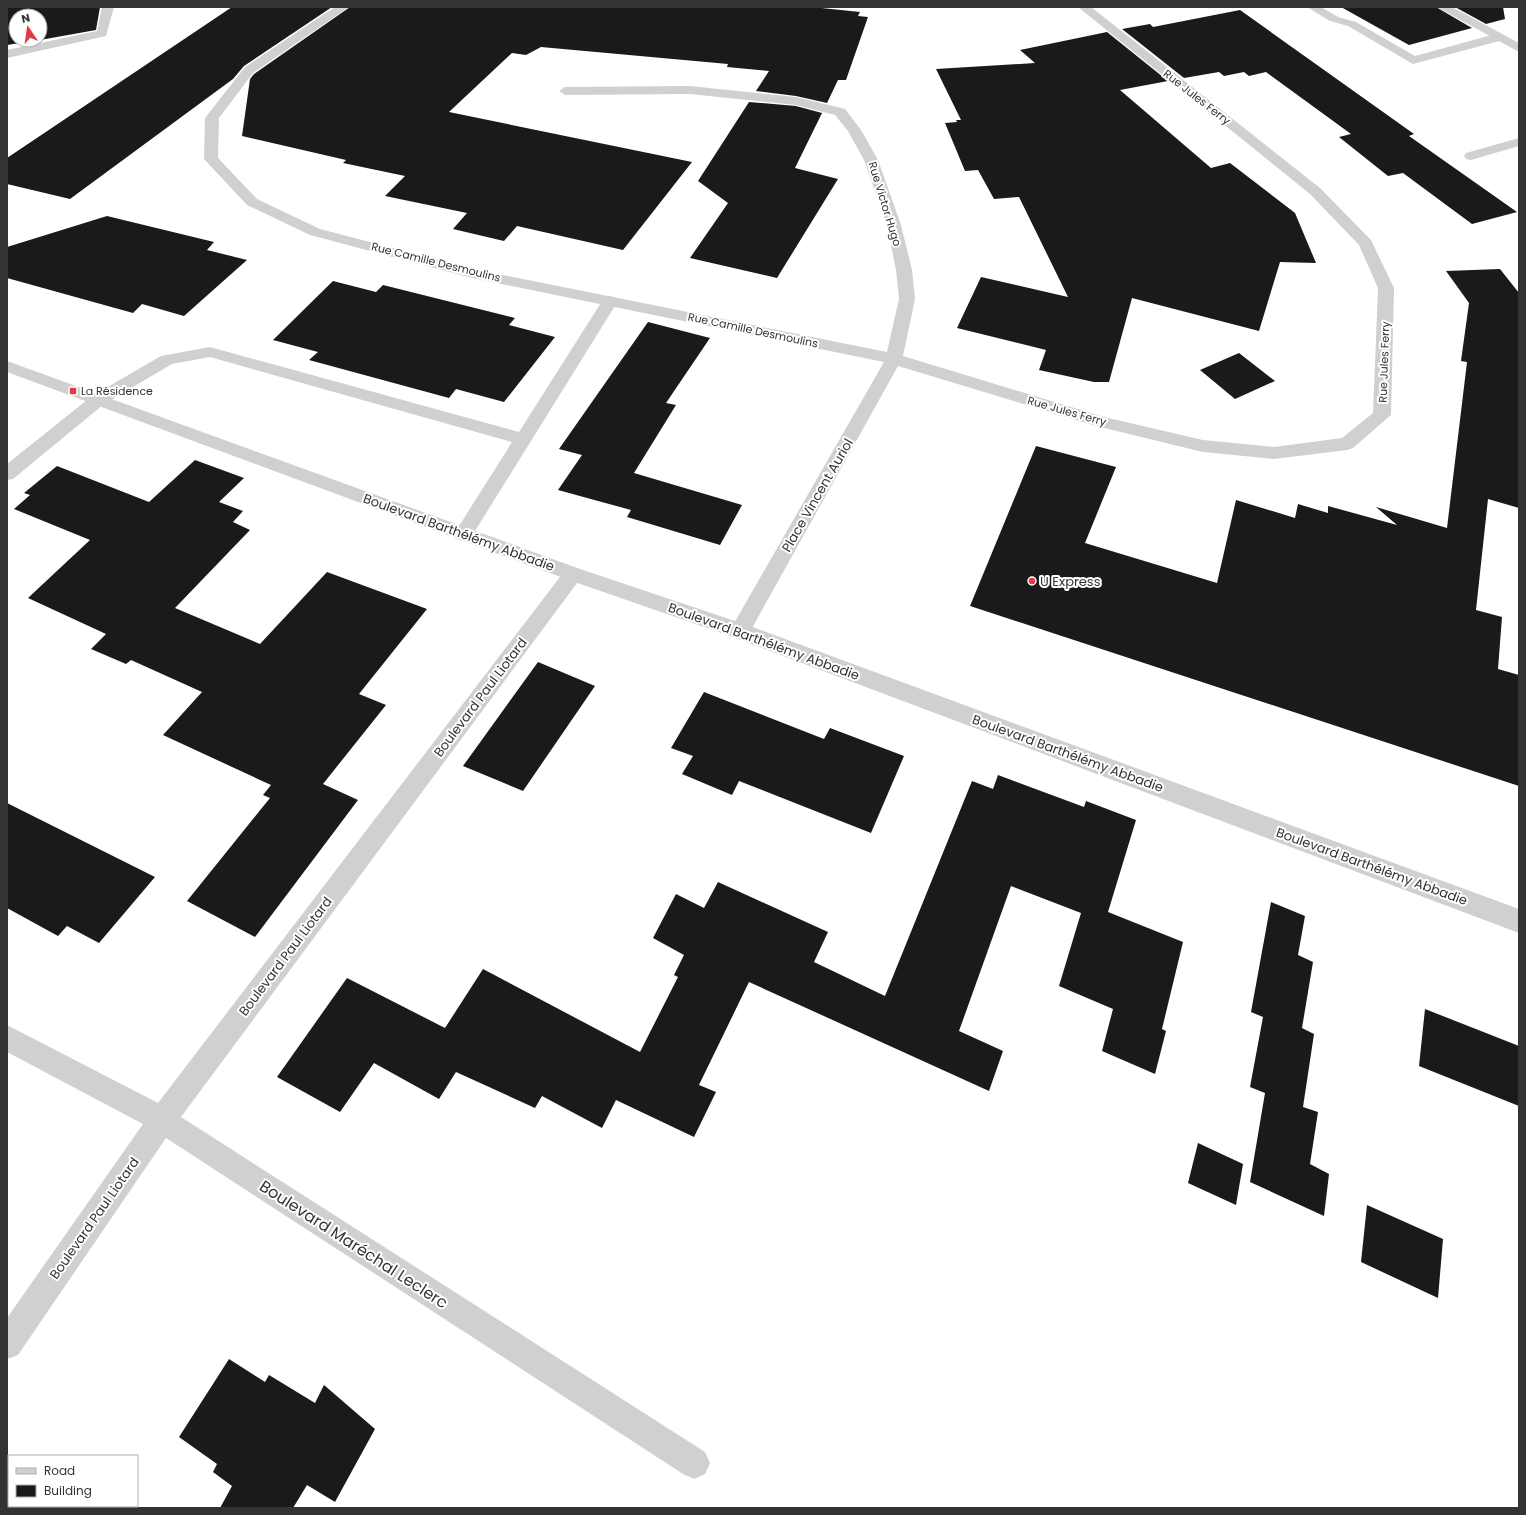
<svg xmlns="http://www.w3.org/2000/svg" width="1526" height="1515" viewBox="0 0 1526 1515" font-family="Poppins,sans-serif">
<style>
.building{fill:#1a1a1a}
.lines{fill:none;stroke-linecap:round;stroke-linejoin:round}
.service{fill:#d0d0d0;fill-rule:evenodd}
.minor{fill:#d0d0d0;fill-rule:evenodd}
.tertiary{fill:#d0d0d0;fill-rule:evenodd}
.poi-dot{fill:#e63946;stroke:#fff;stroke-width:1.5}
.labels{text-anchor:middle;stroke-width:4;stroke-linejoin:round;paint-order:stroke}
.far-street-label{font-size:11px;fill:#333;stroke:#fff}
.far-poi-label{font-size:11px;fill:#333;stroke:#fff;text-anchor:start}
.street-label{font-size:13px;fill:#333;stroke:#fff}
.poi-label{font-size:13px;fill:#333;stroke:#fff;text-anchor:start}
.near-street-label{font-size:16px;fill:#333;stroke:#fff}
</style>
<rect width="100%" height="100%" fill="#fff"/>
<path class="building" d="M 7,7 L 100,7 L 96,30 L 40,40 L 40,16 L 16,16 L 16,40 L 39,40 L 7,45 Z
M 232,7 L 332,7 L 244,66 L 233,79 L 70,199 L 7,184 L 7,158 Z
M 350,7 L 812,7 L 860,12 L 858,16 L 868,17 L 846,80 L 838,80 L 827,103 L 796,96 L 756,91 L 769,71 L 727,67 L 728,64 L 541,47 L 526,55 L 512,53 L 449,112 L 692,162 L 623,250 L 517,226 L 504,241 L 453,229 L 467,213 L 385,196 L 405,176 L 343,163 L 346,160 L 242,136 L 250,79 L 254,74 Z
M 1341,7 L 1436,7 L 1472,28 L 1409,45 Z
M 1455,7 L 1503,7 L 1505,19 L 1486,24 Z
M 1240,10 L 1414,134 L 1409,136 L 1517,212 L 1472,224 L 1403,173 L 1388,176 L 1339,137 L 1351,134 L 1266,72 L 1249,76 L 1244,72 L 1224,76 L 1219,72 L 1184,78 L 1122,29 L 1150,24 L 1153,27 Z
M 1107,32 L 1168,81 L 1120,90 L 1211,168 L 1230,163 L 1295,213 L 1316,263 L 1280,262 L 1259,331 L 1132,298 L 1109,382 L 1094,382 L 1039,370 L 1046,350 L 957,328 L 981,277 L 1068,297 L 1019,197 L 994,199 L 978,170 L 965,171 L 945,123 L 957,122 L 956,120 L 961,120 L 936,69 L 1035,63 L 1020,50 Z
M 749,102 L 796,106 L 822,113 L 795,168 L 838,179 L 777,278 L 690,258 L 728,203 L 698,181 Z
M 107,216 L 214,242 L 207,250 L 247,260 L 184,316 L 142,304 L 133,313 L 7,278 L 7,247 Z
M 1500,269 L 1519,293 L 1519,508 L 1488,499 L 1476,610 L 1502,617 L 1498,669 L 1519,675 L 1519,786 L 970,606 L 1036,446 L 1116,467 L 1085,543 L 1217,583 L 1236,500 L 1295,518 L 1298,504 L 1328,513 L 1328,506 L 1397,525 L 1376,507 L 1447,528 L 1467,362 L 1461,361 L 1469,303 L 1446,271 Z
M 333,281 L 376,292 L 383,285 L 515,318 L 509,325 L 555,337 L 504,402 L 456,389 L 449,398 L 309,360 L 318,352 L 273,340 Z
M 648,322 L 710,338 L 666,403 L 676,405 L 634,473 L 742,505 L 720,545 L 627,517 L 631,510 L 558,490 L 582,455 L 559,449 Z
M 1239,353 L 1275,381 L 1235,399 L 1200,370 Z
M 195,460 L 244,478 L 219,502 L 243,511 L 233,522 L 250,530 L 175,608 L 260,644 L 327,572 L 427,609 L 359,694 L 386,705 L 323,784 L 358,800 L 255,937 L 187,901 L 270,798 L 263,795 L 271,785 L 163,735 L 202,692 L 131,660 L 126,664 L 91,649 L 106,634 L 28,598 L 90,540 L 14,509 L 30,495 L 24,493 L 57,466 L 149,502 Z
M 538,662 L 595,686 L 523,791 L 463,766 Z
M 704,692 L 824,739 L 830,728 L 904,756 L 871,833 L 739,781 L 732,795 L 682,774 L 693,756 L 671,748 Z
M 998,775 L 1084,807 L 1086,801 L 1136,820 L 1108,912 L 1183,942 L 1162,1029 L 1166,1031 L 1155,1074 L 1102,1051 L 1113,1009 L 1059,986 L 1081,913 L 1011,886 L 959,1031 L 1003,1051 L 989,1091 L 749,982 L 699,1085 L 716,1092 L 694,1137 L 616,1100 L 602,1128 L 542,1096 L 535,1108 L 456,1072 L 439,1099 L 374,1063 L 340,1112 L 277,1077 L 347,978 L 445,1028 L 483,969 L 640,1052 L 678,977 L 674,975 L 684,955 L 653,938 L 676,894 L 704,908 L 718,882 L 828,932 L 814,962 L 885,996 L 972,781 L 993,789 Z
M 7,803 L 155,877 L 99,943 L 67,926 L 58,936 L 7,908 Z
M 1271,902 L 1305,916 L 1298,955 L 1313,962 L 1302,1028 L 1314,1034 L 1303,1107 L 1318,1112 L 1310,1164 L 1329,1174 L 1324,1216 L 1250,1182 L 1265,1093 L 1250,1087 L 1263,1017 L 1251,1012 Z
M 1425,1009 L 1519,1046 L 1519,1106 L 1419,1066 Z
M 1198,1143 L 1243,1164 L 1236,1205 L 1188,1183 Z
M 1367,1205 L 1443,1239 L 1438,1298 L 1361,1262 Z
M 229,1359 L 265,1382 L 269,1375 L 315,1403 L 324,1385 L 375,1429 L 335,1502 L 307,1485 L 293,1508 L 220,1508 L 232,1486 L 213,1472 L 217,1464 L 179,1437 Z"/>
<g class="lines">
<path class="service" d="M 102,7 L 114,7 L 106,36 L 7,58 L 7,50 L 97,31 Z
M 1307,7 L 1321,7 L 1338,17 L 1356,22 L 1415,56 L 1499,33 L 1505,37 L 1503,40 L 1413,64 L 1348,26 L 1330,21 Z
M 1519,138 L 1519,146 L 1471,160 L 1466,159 L 1464,156 L 1466,153 Z
M 610,296 L 616,298 L 618,301 L 470,539 L 463,541 L 456,539 L 454,534 L 512,442 L 210,357 L 172,364 L 104,404 L 98,406 L 92,404 L 90,400 L 92,396 L 161,356 L 210,347 L 519,432 L 604,298 Z"/>
<path class="minor" d="M 335,7 L 349,7 L 253,73 L 219,118 L 218,158 L 257,199 L 320,229 L 473,269 L 887,352 L 899,299 L 896,270 L 887,225 L 864,160 L 848,131 L 835,115 L 796,105 L 690,94 L 565,95 L 559,91 L 565,87 L 690,86 L 796,97 L 845,109 L 861,130 L 878,160 L 901,225 L 912,270 L 915,299 L 903,356 L 1104,417 L 1203,440 L 1274,447 L 1342,438 L 1373,413 L 1378,288 L 1359,245 L 1310,194 L 1078,7 L 1091,7 L 1320,188 L 1371,240 L 1394,288 L 1391,415 L 1353,448 L 1347,450 L 1274,459 L 1203,452 L 1096,426 L 898,366 L 747,637 L 740,639 L 733,637 L 730,631 L 733,625 L 884,362 L 472,278 L 310,235 L 247,205 L 204,159 L 205,118 L 245,67 Z
M 1437,7 L 1452,7 L 1519,43 L 1519,52 Z
M 98,394 L 104,396 L 106,400 L 104,404 L 13,479 L 7,480 L 7,464 L 92,396 Z
M 573,567 L 580,569 L 583,574 L 580,579 L 181,1117 L 705,1452 L 710,1463 L 705,1474 L 694,1479 L 683,1474 L 166,1138 L 18,1355 L 7,1359 L 7,1318 L 143,1124 L 7,1052 L 7,1025 L 158,1103 L 566,569 Z"/>
<path class="tertiary" d="M 7,361 L 580,569 L 747,625 L 1519,909 L 1519,933 L 733,637 L 566,579 L 7,372 Z"/>
</g>
<g class="poi-dot">
<rect x="69" y="387" width="8" height="8" rx="2"/>
<circle cx="1032" cy="581" r="4"/>
</g>
<g class="labels">
<g class="far-street-label">
<text transform="translate(1197 97) rotate(38)" y="4">Rue Jules Ferry</text>
<text transform="translate(885 204) rotate(73)" y="4">Rue Victor Hugo</text>
<text transform="translate(436 262) rotate(14)" y="4">Rue Camille Desmoulins</text>
<text transform="translate(753 330) rotate(12)" y="4">Rue Camille Desmoulins</text>
<text transform="translate(1384 362) rotate(-88)" y="4">Rue Jules Ferry</text>
<text transform="translate(1067 411) rotate(16)" y="4">Rue Jules Ferry</text>
</g>
<g class="far-poi-label">
<text x="81" y="395">La Résidence</text>
</g>
<g class="street-label">
<text transform="translate(817 495) rotate(-60)" y="5">Place Vincent Auriol</text>
<text transform="translate(459 532) rotate(20)" y="5">Boulevard Barthélémy Abbadie</text>
<text transform="translate(764 641) rotate(20)" y="5">Boulevard Barthélémy Abbadie</text>
<text transform="translate(480 697) rotate(-53)" y="5">Boulevard Paul Liotard</text>
<text transform="translate(1068 753) rotate(20)" y="5">Boulevard Barthélémy Abbadie</text>
<text transform="translate(1372 866) rotate(20)" y="5">Boulevard Barthélémy Abbadie</text>
<text transform="translate(285 956) rotate(-53)" y="5">Boulevard Paul Liotard</text>
<text transform="translate(94 1218) rotate(-55)" y="5">Boulevard Paul Liotard</text>
</g>
<g class="poi-label">
<text x="1040" y="586">U Express</text>
</g>
<g class="near-street-label">
<text transform="translate(354 1244) rotate(33)" y="6">Boulevard Maréchal Leclerc</text>
</g>
</g>
<rect width="1526" height="1515" fill="none" stroke="#333333" stroke-width="16"/>
<rect x="8" y="1455" width="130" height="52" fill="#ffffff" stroke="#adadad"/>
<rect x="16" y="1468" width="20" height="6" fill="#d0d0d0" stroke="#adadad"/>
<text x="44" y="1475" font-size="12" fill="#333333">Road</text>
<rect x="16" y="1485" width="20" height="12" fill="#1a1a1a" stroke="#adadad"/>
<text x="44" y="1495" font-size="12" fill="#333333">Building</text>
<g transform="translate(28 28) rotate(347)"><circle r="19" fill="#ffffff" stroke="#adadad"/>
<path d="M0-3L7 15L0 10L-7 15Z" fill="#e63946"/>
<text y="-6" font-size="11" font-weight="bold" text-anchor="middle" fill="#333333">N</text>
</g>
</svg>
